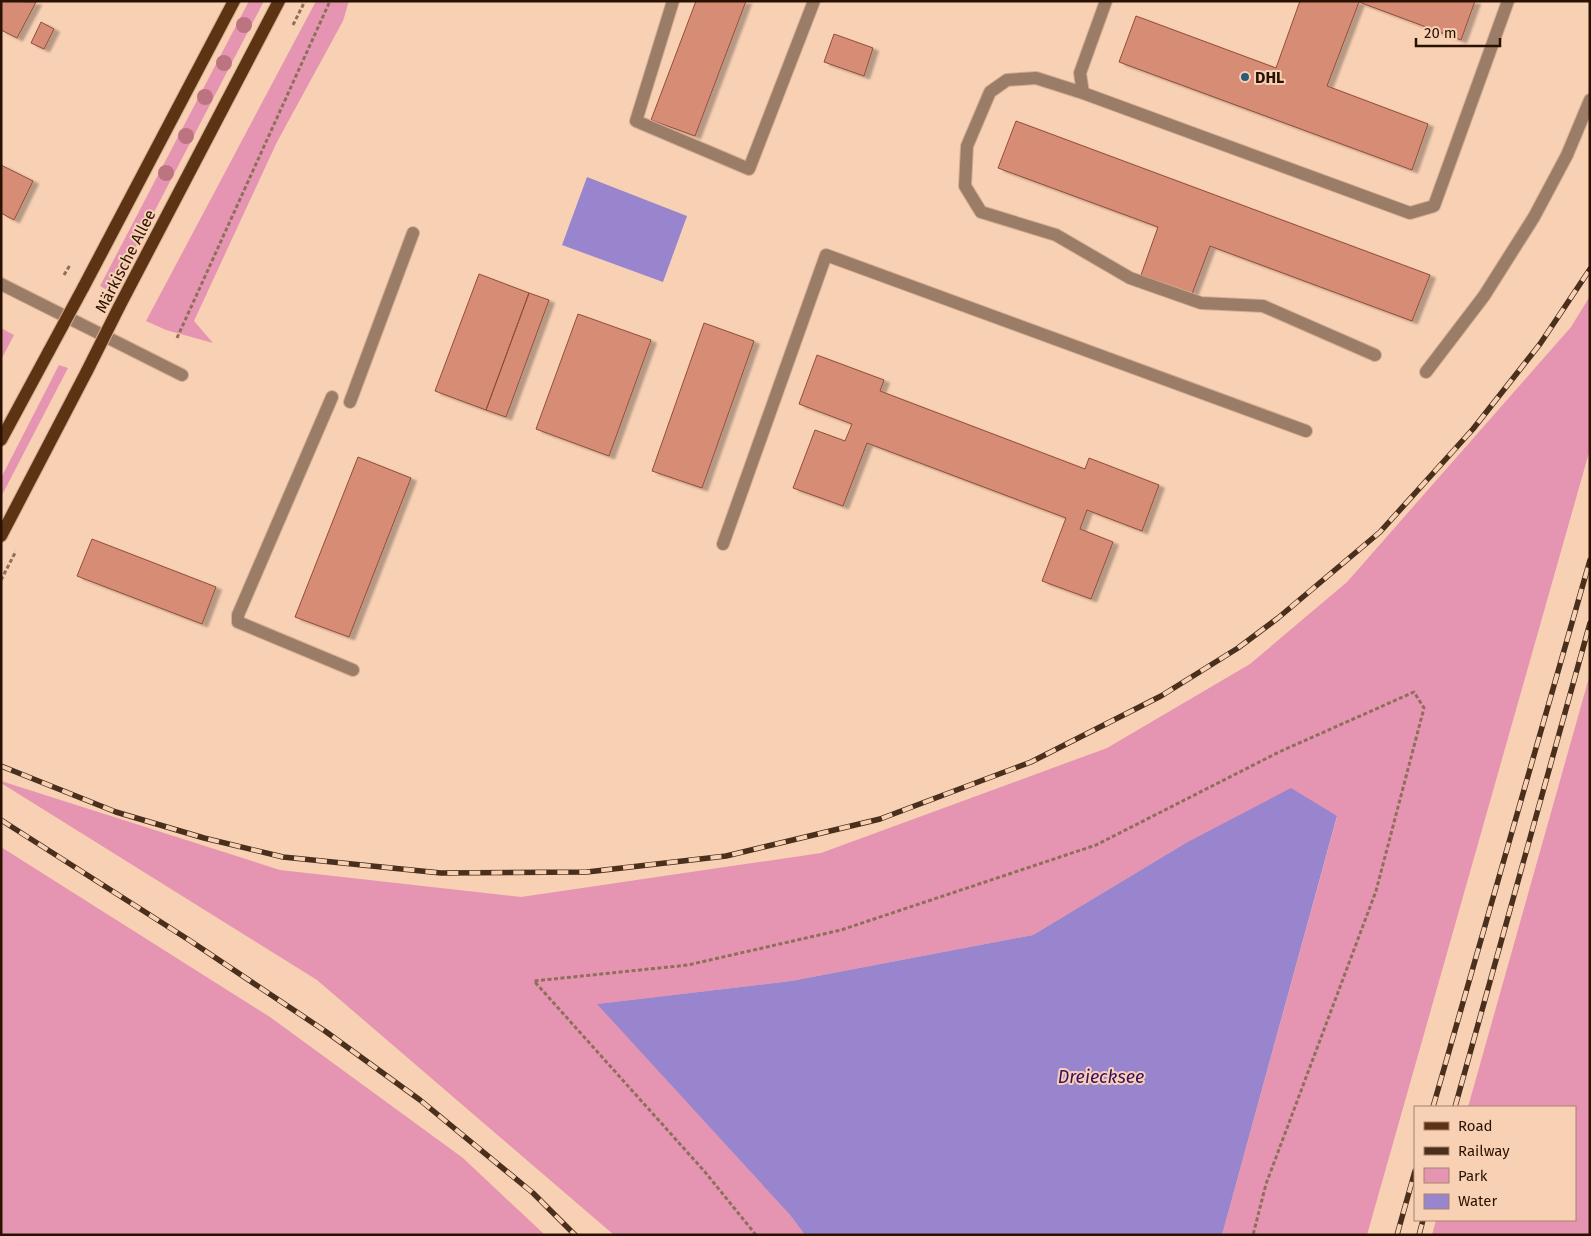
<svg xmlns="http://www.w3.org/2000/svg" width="1591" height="1236" viewBox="0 0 1591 1236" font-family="'Fira Sans',sans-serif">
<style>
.green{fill:#e595b2}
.water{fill:#9984ce}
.building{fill:#d78c76;stroke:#914d39;filter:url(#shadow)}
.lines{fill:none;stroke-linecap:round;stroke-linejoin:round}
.minor-casing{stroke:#d3ae94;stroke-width:14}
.major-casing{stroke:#d3ae94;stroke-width:14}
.path{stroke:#8f6f59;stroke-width:3;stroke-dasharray:4 2.5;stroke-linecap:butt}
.minor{stroke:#9b7d67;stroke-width:12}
.major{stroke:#5d3413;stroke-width:12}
.rail-casing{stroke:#492f1c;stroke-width:5.5}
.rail{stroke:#f8d0b4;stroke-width:4;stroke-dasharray:11;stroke-linecap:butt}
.major-bridge-casing{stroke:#d3ae94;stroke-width:14;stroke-linecap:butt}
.path-bridge{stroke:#8f6f59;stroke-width:3;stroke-dasharray:4 2.5;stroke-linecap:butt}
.major-bridge{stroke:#5d3413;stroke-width:12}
.tree{fill:#bc7480}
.poi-dot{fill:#2a5c79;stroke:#f8d0b4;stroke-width:2}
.labels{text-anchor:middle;stroke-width:4;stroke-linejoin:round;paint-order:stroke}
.poi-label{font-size:16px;font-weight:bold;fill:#2a1201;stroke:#f8d0b4;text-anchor:start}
.street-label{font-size:16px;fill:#2a1201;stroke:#f8d0b4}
.water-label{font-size:18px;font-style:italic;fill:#360e67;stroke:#f8d0b4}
</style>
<defs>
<filter id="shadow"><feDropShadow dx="5.5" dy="3" stdDeviation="1" flood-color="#0004"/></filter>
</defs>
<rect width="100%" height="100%" fill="#f8d0b4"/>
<path class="green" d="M 249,1 L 264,1 L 112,293 L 100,286 Z
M 316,1 L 349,1 L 343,21 L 277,142 L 194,321 L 213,343 L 166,330 L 146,321 Z
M 1590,296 L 1590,449 L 1367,1235 L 1222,1235 L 1337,817 L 1184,844 L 1033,935 L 791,981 L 598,1004 L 790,1215 L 805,1235 L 614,1235 L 317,980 L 1,783 L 1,781 L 280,870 L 521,897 L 821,853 L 1107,748 L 1250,664 L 1347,582 L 1571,327 Z
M 1,328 L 14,335 L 1,360 Z
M 59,365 L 68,368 L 1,497 L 1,478 Z
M 1590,674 L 1590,1235 L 1432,1235 L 1436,1220 L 1575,1220 L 1575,1107 L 1468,1107 Z
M 1,847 L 270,1017 L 463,1158 L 545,1235 L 1,1235 Z"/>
<path class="water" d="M 587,177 L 687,216 L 663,282 L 562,245 Z
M 1291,788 L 1337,816 L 1222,1235 L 805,1235 L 790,1215 L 597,1004 L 791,981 L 1033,935 L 1184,844 Z"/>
<path class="building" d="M 1,1 L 36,2 L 17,38 L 1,30 Z
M 696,1 L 746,1 L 695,136 L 651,120 Z
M 1300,1 L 1475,1 L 1461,40 L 1359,2 L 1327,86 L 1428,124 L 1412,170 L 1119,62 L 1136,16 L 1276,68 Z
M 41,22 L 54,29 L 44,49 L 31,43 Z
M 834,34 L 873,48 L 864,76 L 824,62 Z
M 1016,121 L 1430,275 L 1412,321 L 1210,246 L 1192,294 L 1141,275 L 1158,227 L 998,168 Z
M 1,165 L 33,181 L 14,220 L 1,213 Z
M 479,274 L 529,293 L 486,410 L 435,391 Z
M 529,293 L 549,300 L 506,417 L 486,410 Z
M 578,314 L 651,340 L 609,456 L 536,429 Z
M 704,323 L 754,341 L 702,488 L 652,471 Z
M 817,355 L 884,380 L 880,391 L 1085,469 L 1089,458 L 1159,485 L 1142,531 L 1087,510 L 1080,529 L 1113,542 L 1091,599 L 1042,581 L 1066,518 L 867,443 L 843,506 L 793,488 L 815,430 L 845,441 L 852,424 L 799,404 Z
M 358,457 L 411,478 L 349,637 L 295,617 Z
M 92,539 L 216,587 L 202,624 L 77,576 Z"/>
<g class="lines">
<defs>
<path id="minor" d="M 673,1 L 636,121 L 749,169 L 814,1
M 1083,93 L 1080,73 L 1106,1
M 1,284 L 182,375
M 1375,355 L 1263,306 L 1201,303 L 1130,278 L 1056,235 L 981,212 L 965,186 L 967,146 L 990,92 L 1007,80 L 1036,78 L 1083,93 L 1410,213 L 1434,206 L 1508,1
M 1426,372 L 1484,296 L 1534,217 L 1567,155 L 1590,100
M 332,397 L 238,615 L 238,622 L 353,670
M 350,402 L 413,233
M 723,544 L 826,255 L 1306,431"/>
<path id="major" d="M 83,288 L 234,1
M 119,307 L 279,1
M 1,440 L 49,351
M 1,536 L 87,371"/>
</defs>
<use href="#minor" class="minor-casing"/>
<use href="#major" class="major-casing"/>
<path class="path" d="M 293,25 L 305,1
M 177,338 L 330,1
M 1,580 L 16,551
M 756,1235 L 705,1172 L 534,981 L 688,965 L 841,930 L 1096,845 L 1279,752 L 1414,692 L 1424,708 L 1376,891 L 1266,1184 L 1253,1235"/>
<use href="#minor" class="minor"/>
<use href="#major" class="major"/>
<defs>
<path id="rail" d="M 1,766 L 116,812 L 204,838 L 283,857 L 441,873 L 587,872 L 726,856 L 880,819 L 1031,762 L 1161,696 L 1238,648 L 1278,618 L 1380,532 L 1473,429 L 1540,344 L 1590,269
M 1,820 L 189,940 L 325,1031 L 420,1100 L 533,1193 L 575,1235
M 1433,1107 L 1590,560
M 1455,1107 L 1590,623
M 1397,1235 L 1415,1171
M 1419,1235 L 1423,1220"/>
</defs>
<use href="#rail" class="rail-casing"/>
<use href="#rail" class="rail"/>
<defs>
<path id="major-bridge" d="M 49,351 L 83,288
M 87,371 L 119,307"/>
</defs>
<use href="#major-bridge" class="major-bridge-casing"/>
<path class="path-bridge" d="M 64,275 L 70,265"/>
<use href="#major-bridge" class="major-bridge"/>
</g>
<g class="tree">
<circle cx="244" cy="25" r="8"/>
<circle cx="224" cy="63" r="8"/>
<circle cx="205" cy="97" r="8"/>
<circle cx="186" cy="136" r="8"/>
<circle cx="166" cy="173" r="8"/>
</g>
<circle class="poi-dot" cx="1245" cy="77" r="5"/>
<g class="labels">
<g class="poi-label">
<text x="1255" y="83">DHL</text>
</g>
<g class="street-label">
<text transform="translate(125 261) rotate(-63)" y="6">Märkische Allee</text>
</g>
<g class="water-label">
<text x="1101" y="1083">Dreiecksee</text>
</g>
</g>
<rect width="1591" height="1236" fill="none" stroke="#2a1201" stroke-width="5"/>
<rect x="1414" y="1106" width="162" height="115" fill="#f8d0b4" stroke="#a6846c"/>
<rect x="1424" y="1122" width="25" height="8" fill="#5d3413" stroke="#a6846c"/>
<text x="1458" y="1131" font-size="15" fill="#2a1201">Road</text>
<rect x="1424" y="1147" width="25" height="8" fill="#492f1c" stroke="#a6846c"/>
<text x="1458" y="1156" font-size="15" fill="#2a1201">Railway</text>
<rect x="1424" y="1168" width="25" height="15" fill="#e595b2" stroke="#a6846c"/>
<text x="1458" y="1181" font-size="15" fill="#2a1201">Park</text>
<rect x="1424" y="1194" width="25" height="15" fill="#9984ce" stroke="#a6846c"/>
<text x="1458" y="1206" font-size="15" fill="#2a1201">Water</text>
<path d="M1416 38v8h84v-8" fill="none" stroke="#2a1201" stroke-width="2.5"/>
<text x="1424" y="38" font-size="15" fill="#2a1201" stroke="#f8d0b4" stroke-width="4" paint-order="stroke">20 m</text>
</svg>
